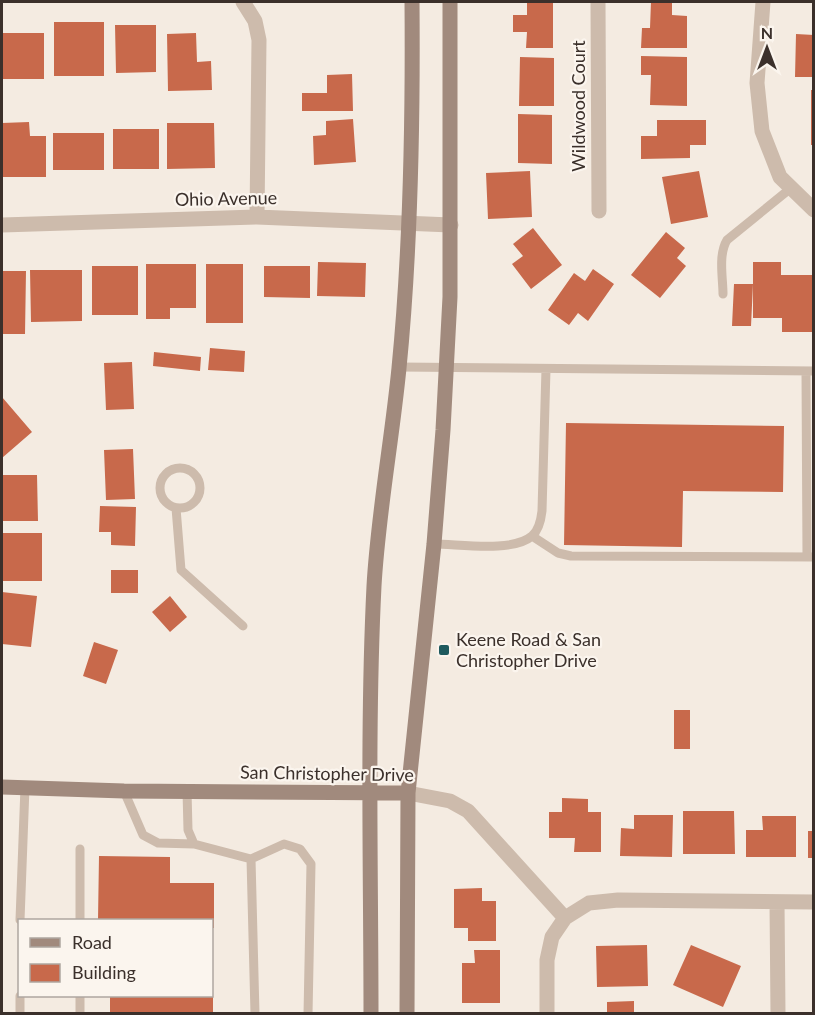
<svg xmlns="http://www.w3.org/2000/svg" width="815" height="1015" viewBox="0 0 815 1015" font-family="Lato,sans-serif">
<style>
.building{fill:#c8694b}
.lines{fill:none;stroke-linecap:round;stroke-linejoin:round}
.lane{stroke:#cdbbac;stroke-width:9}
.street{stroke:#cdbbac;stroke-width:15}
.secondary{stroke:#a18a7d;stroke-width:15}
.poi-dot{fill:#1f5a5e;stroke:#fbf5ee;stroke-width:2}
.labels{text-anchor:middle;stroke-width:4.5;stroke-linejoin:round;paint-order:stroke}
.street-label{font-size:18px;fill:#3b302b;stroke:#fbf5ee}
.poi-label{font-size:18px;fill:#3b302b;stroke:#fbf5ee;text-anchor:start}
</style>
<rect width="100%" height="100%" fill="#f4ebe1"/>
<path class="building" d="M 527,2 L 553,2 L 553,48 L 526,48 L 527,32 L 513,32 L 513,15 L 527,15 Z
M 651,2 L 672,2 L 672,15 L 687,16 L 687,48 L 641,48 L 642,28 L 650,28 Z
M 54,22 L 104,22 L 104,76 L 54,76 Z
M 115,25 L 156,25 L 156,72 L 116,73 Z
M 2,33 L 44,33 L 44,79 L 2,79 Z
M 196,33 L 197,62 L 211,61 L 212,90 L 168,91 L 167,34 Z
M 796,34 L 814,35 L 814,77 L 795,77 Z
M 641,56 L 687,57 L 687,106 L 650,105 L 651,75 L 641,75 Z
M 520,57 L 554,58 L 554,106 L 519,106 Z
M 352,74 L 353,111 L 302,111 L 302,93 L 327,93 L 327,75 Z
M 811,90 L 814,90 L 814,145 L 811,145 Z
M 518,114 L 552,115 L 552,164 L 518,163 Z
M 353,119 L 356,162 L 314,165 L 313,136 L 326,135 L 326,121 Z
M 657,120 L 706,120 L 706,145 L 690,145 L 690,158 L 641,159 L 641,136 L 657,136 Z
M 29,122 L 30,136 L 46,136 L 46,177 L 2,177 L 2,123 Z
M 167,123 L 214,123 L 215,168 L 167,169 Z
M 113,129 L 159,129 L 159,169 L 113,169 Z
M 53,133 L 104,133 L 104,170 L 53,170 Z
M 530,171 L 532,217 L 488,219 L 486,173 Z
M 699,171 L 708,217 L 671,224 L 662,177 Z
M 533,228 L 562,265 L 531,289 L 512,264 L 523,256 L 513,244 Z
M 666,232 L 685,248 L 677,258 L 686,266 L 660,298 L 631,275 Z
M 318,262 L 366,263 L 365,297 L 317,296 Z
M 753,262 L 781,262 L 781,275 L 814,275 L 814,332 L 782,332 L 782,318 L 753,318 Z
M 146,264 L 196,264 L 196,308 L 170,308 L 170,319 L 146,319 Z
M 206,264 L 243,264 L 243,323 L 206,323 Z
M 92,266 L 138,266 L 138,315 L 92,315 Z
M 264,266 L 310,266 L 310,298 L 264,297 Z
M 593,269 L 614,284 L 588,321 L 578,313 L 569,325 L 548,310 L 574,273 L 585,281 Z
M 30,270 L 82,270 L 82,321 L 31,322 Z
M 2,271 L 26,271 L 25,334 L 2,334 Z
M 734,284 L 753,284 L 751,326 L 732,326 Z
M 210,348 L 245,351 L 244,372 L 208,370 Z
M 154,352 L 201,357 L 200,371 L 153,366 Z
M 132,362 L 134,409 L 106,410 L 104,363 Z
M 2,397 L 32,432 L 2,458 Z
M 566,423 L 784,426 L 783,492 L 683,491 L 682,547 L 564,545 Z
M 133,449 L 135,499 L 106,500 L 104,450 Z
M 2,475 L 37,475 L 38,521 L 2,521 Z
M 100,506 L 136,507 L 135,546 L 111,545 L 111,532 L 99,532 Z
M 2,533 L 42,533 L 42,581 L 2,581 Z
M 111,570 L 138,570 L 138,593 L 111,593 Z
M 2,592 L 37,596 L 31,647 L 2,644 Z
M 170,596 L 187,617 L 170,632 L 152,612 Z
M 94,642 L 118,650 L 106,684 L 83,676 Z
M 674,710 L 690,710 L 690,749 L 674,749 Z
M 562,798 L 588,799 L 588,812 L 601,812 L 601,852 L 574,852 L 575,838 L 549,838 L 549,812 L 562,812 Z
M 683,811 L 734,811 L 735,854 L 683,854 Z
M 634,815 L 673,815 L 672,857 L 620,856 L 621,828 L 634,829 Z
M 762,816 L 796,816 L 796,857 L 746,857 L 746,830 L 763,830 Z
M 808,831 L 814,831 L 814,858 L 808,858 Z
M 99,856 L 170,857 L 170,883 L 214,883 L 214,928 L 212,928 L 212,920 L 98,920 Z
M 482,888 L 482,901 L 496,901 L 496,941 L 468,941 L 468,928 L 454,928 L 454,889 Z
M 647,945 L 648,986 L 597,987 L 596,946 Z
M 691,945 L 741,966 L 723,1007 L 673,985 Z
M 474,950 L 500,950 L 500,1003 L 462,1003 L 462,963 L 475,963 Z
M 110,996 L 213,996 L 213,1014 L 110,1014 Z
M 634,1001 L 634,1014 L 607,1014 L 607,1002 Z"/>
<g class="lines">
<path class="lane" d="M 723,294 C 723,278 718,255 727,240 L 791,188
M 399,367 L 814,371
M 806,371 L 807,557
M160 488a20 20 0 1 1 40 0a20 20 0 1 1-40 0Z
M 176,508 L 181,570 L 243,626
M 532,536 L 558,553 L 571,556 L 814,557
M 434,544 C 459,544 512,553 532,536 C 539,530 541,520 542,511 L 546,369
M 124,791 L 143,835 L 158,843 L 194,844 L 251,859
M 187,791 L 188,830 L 194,844
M 20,920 L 25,787
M 80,920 L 80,849
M 20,996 L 20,1014
M 80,1014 L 80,996
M 255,1014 L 251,859 L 284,844 L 300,849 L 311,864 L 308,1014"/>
<path class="street" d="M 243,2 L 255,21 L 259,40 L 257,217
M 598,2 L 599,211
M 763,2 L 757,83 L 762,131 L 780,177 L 814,210
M 2,225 L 257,217 L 451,225
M 408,793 L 450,801 L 468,811 L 565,918 L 589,903 L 618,900 L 814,902
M 777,902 L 778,1014
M 547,1014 L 547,960 L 552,937 L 565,918"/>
<path class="secondary" d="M 2,787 L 124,791 L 408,793
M 371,1014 C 371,871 367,728 374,586 C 378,514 392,440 399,368 C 411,246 413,124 412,2
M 407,1014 L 408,793 L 434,544 L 443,430 L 450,297 L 450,2"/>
</g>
<rect class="poi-dot" x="438" y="644" width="12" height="12" rx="3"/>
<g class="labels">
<g class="street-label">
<text transform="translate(579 106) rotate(-90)" y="6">Wildwood Court</text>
<text transform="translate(226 199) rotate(-1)" y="6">Ohio Avenue</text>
<text transform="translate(327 774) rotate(1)" y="6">San Christopher Drive</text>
</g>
<g class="poi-label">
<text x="456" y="646">Keene Road &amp; San<tspan x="456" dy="21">Christopher Drive</tspan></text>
</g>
</g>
<rect width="815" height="1015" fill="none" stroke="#3b302b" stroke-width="6"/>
<rect x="18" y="919" width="195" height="78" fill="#fbf5ee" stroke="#aea6a0" stroke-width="1.5"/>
<rect x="30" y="938" width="30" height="9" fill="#a18a7d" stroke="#aea6a0" stroke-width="1.5"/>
<text x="72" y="949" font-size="18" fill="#3b302b">Road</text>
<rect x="30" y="964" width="30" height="18" fill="#c8694b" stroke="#aea6a0" stroke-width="1.5"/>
<text x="72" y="979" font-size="18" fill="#3b302b">Building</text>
<g transform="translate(767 48)" stroke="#fbf5ee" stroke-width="4.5" paint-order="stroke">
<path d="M0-4.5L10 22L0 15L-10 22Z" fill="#3b302b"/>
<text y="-9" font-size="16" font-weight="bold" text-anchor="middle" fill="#3b302b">N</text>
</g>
</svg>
